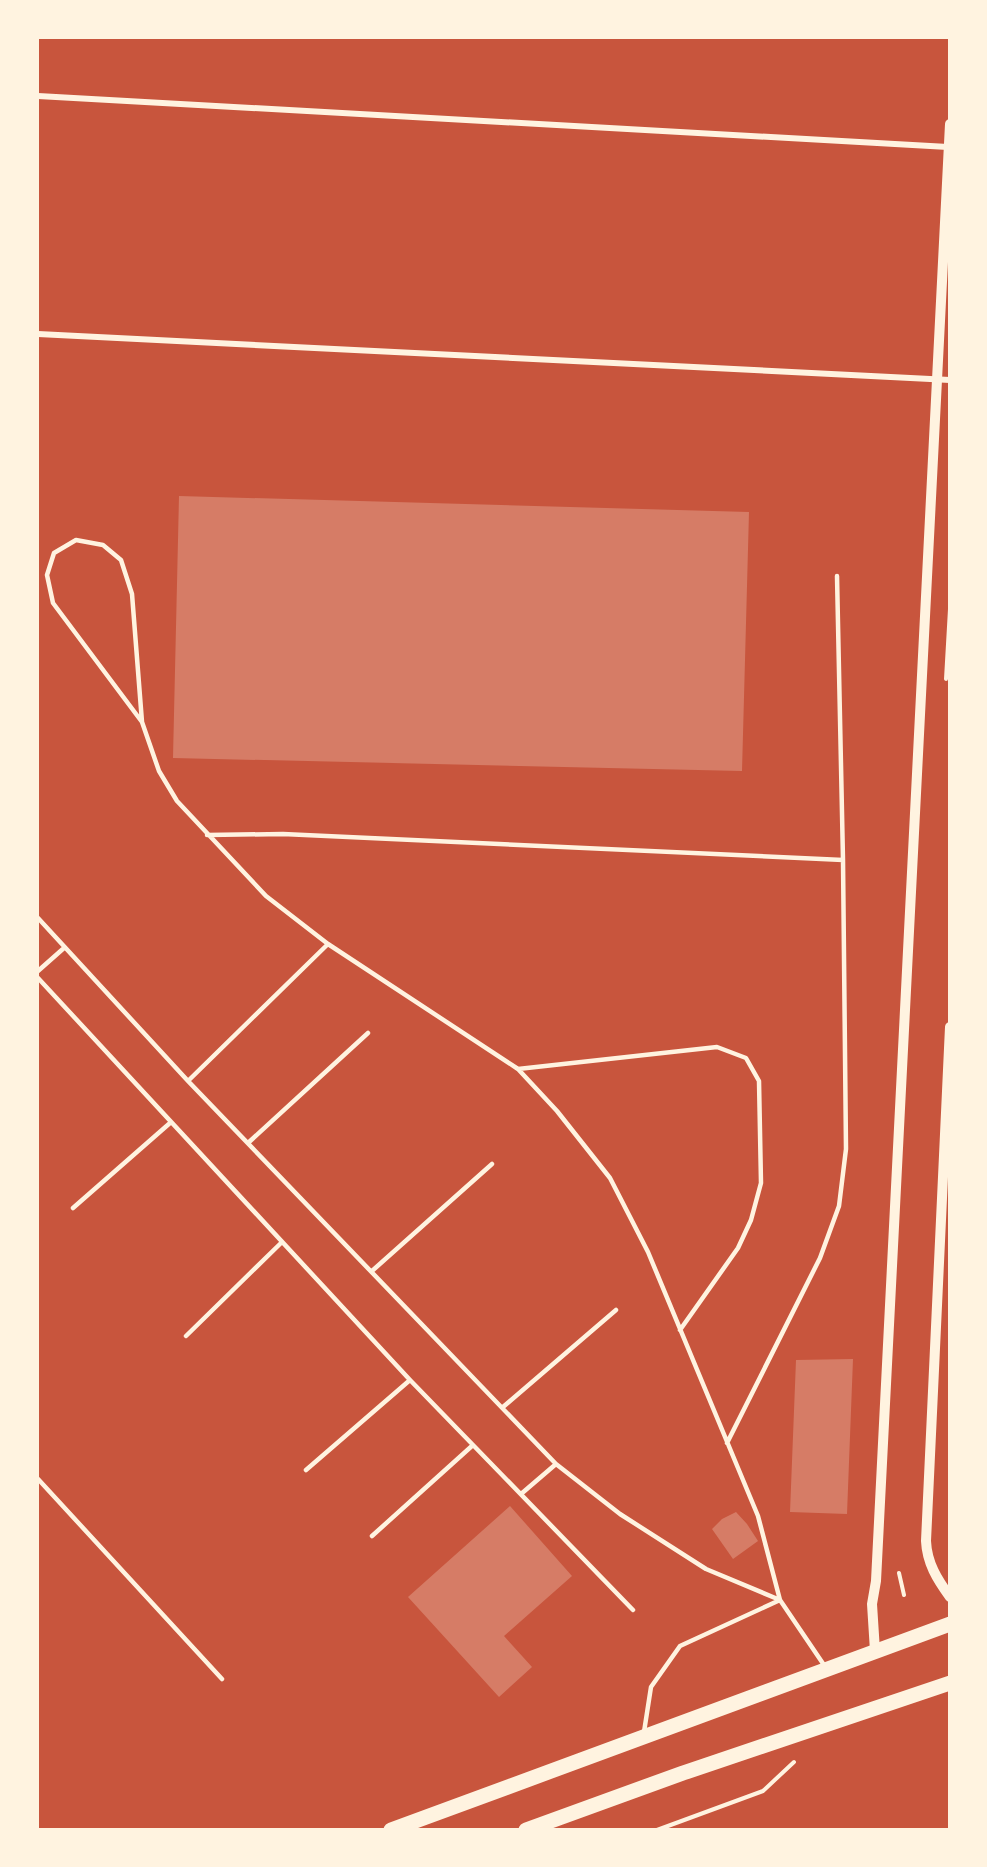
<svg xmlns="http://www.w3.org/2000/svg" width="987" height="1867" viewBox="0 0 987 1867" font-family="Roboto,sans-serif">
<style>
.building{fill:#d67c66}
.lines{fill:none;stroke-linecap:round;stroke-linejoin:round}
.path{stroke:#fff3e0;stroke-width:4}
.service{stroke:#fff3e0;stroke-width:4.5}
.minor{stroke:#fff3e0;stroke-width:6}
.tertiary{stroke:#fff3e0;stroke-width:10}
.primary{stroke:#fff3e0;stroke-width:15}
</style>
<rect width="100%" height="100%" fill="#c8553d"/>
<path class="building" d="M 179,496 L 749,512 L 742,771 L 173,758 Z
M 853,1359 L 847,1514 L 790,1512 L 796,1360 Z
M 510,1506 L 572,1576 L 504,1636 L 532,1667 L 499,1697 L 408,1597 Z
M 736,1512 L 747,1524 L 758,1541 L 733,1559 L 712,1529 L 722,1519 Z"/>
<g class="lines">
<path class="path" d="M 946,679 L 950,609
M 899,1573 L 904,1595
M 657,1830 L 763,1791 L 794,1762"/>
<path class="service" d="M 142,722 L 53,603 L 47,575 L 54,553 L 76,540 L 103,545 L 121,560 L 132,594 L 142,722 L 159,771 L 177,801 L 266,896 L 328,944 L 518,1069 L 557,1111 L 610,1178 L 648,1252 L 758,1516 L 780,1600 L 680,1646 L 651,1687 L 644,1732
M 207,835 L 283,834 L 843,860
M 38,918 L 188,1081 L 556,1464 L 620,1514 L 706,1569 L 780,1600 L 826,1668
M 38,971 L 64,948
M 38,978 L 410,1380 L 633,1610
M 518,1069 L 717,1047 L 746,1058 L 759,1081 L 761,1183 L 751,1220 L 738,1248 L 680,1330
M 188,1081 L 328,944
M 248,1143 L 368,1033
M 73,1208 L 170,1123
M 372,1271 L 492,1164
M 186,1336 L 281,1243
M 503,1407 L 616,1310
M 727,1443 L 820,1258 L 839,1206 L 846,1149 L 843,860 L 837,576
M 306,1470 L 410,1380
M 38,1479 L 222,1679
M 521,1494 L 556,1464
M 372,1536 L 473,1445"/>
<path class="minor" d="M 38,96 L 948,147
M 38,334 L 950,380"/>
<path class="tertiary" d="M 950,1027 L 926,1541 C 927,1563 937,1579 950,1597
M 875,1651 L 872,1604 L 876,1581 L 950,124"/>
<path class="primary" d="M 391,1830 L 950,1624
M 526,1830 L 683,1773 L 950,1683"/>
</g>
<rect width="987" height="1867" fill="none" stroke="#fff3e0" stroke-width="78"/>
</svg>
